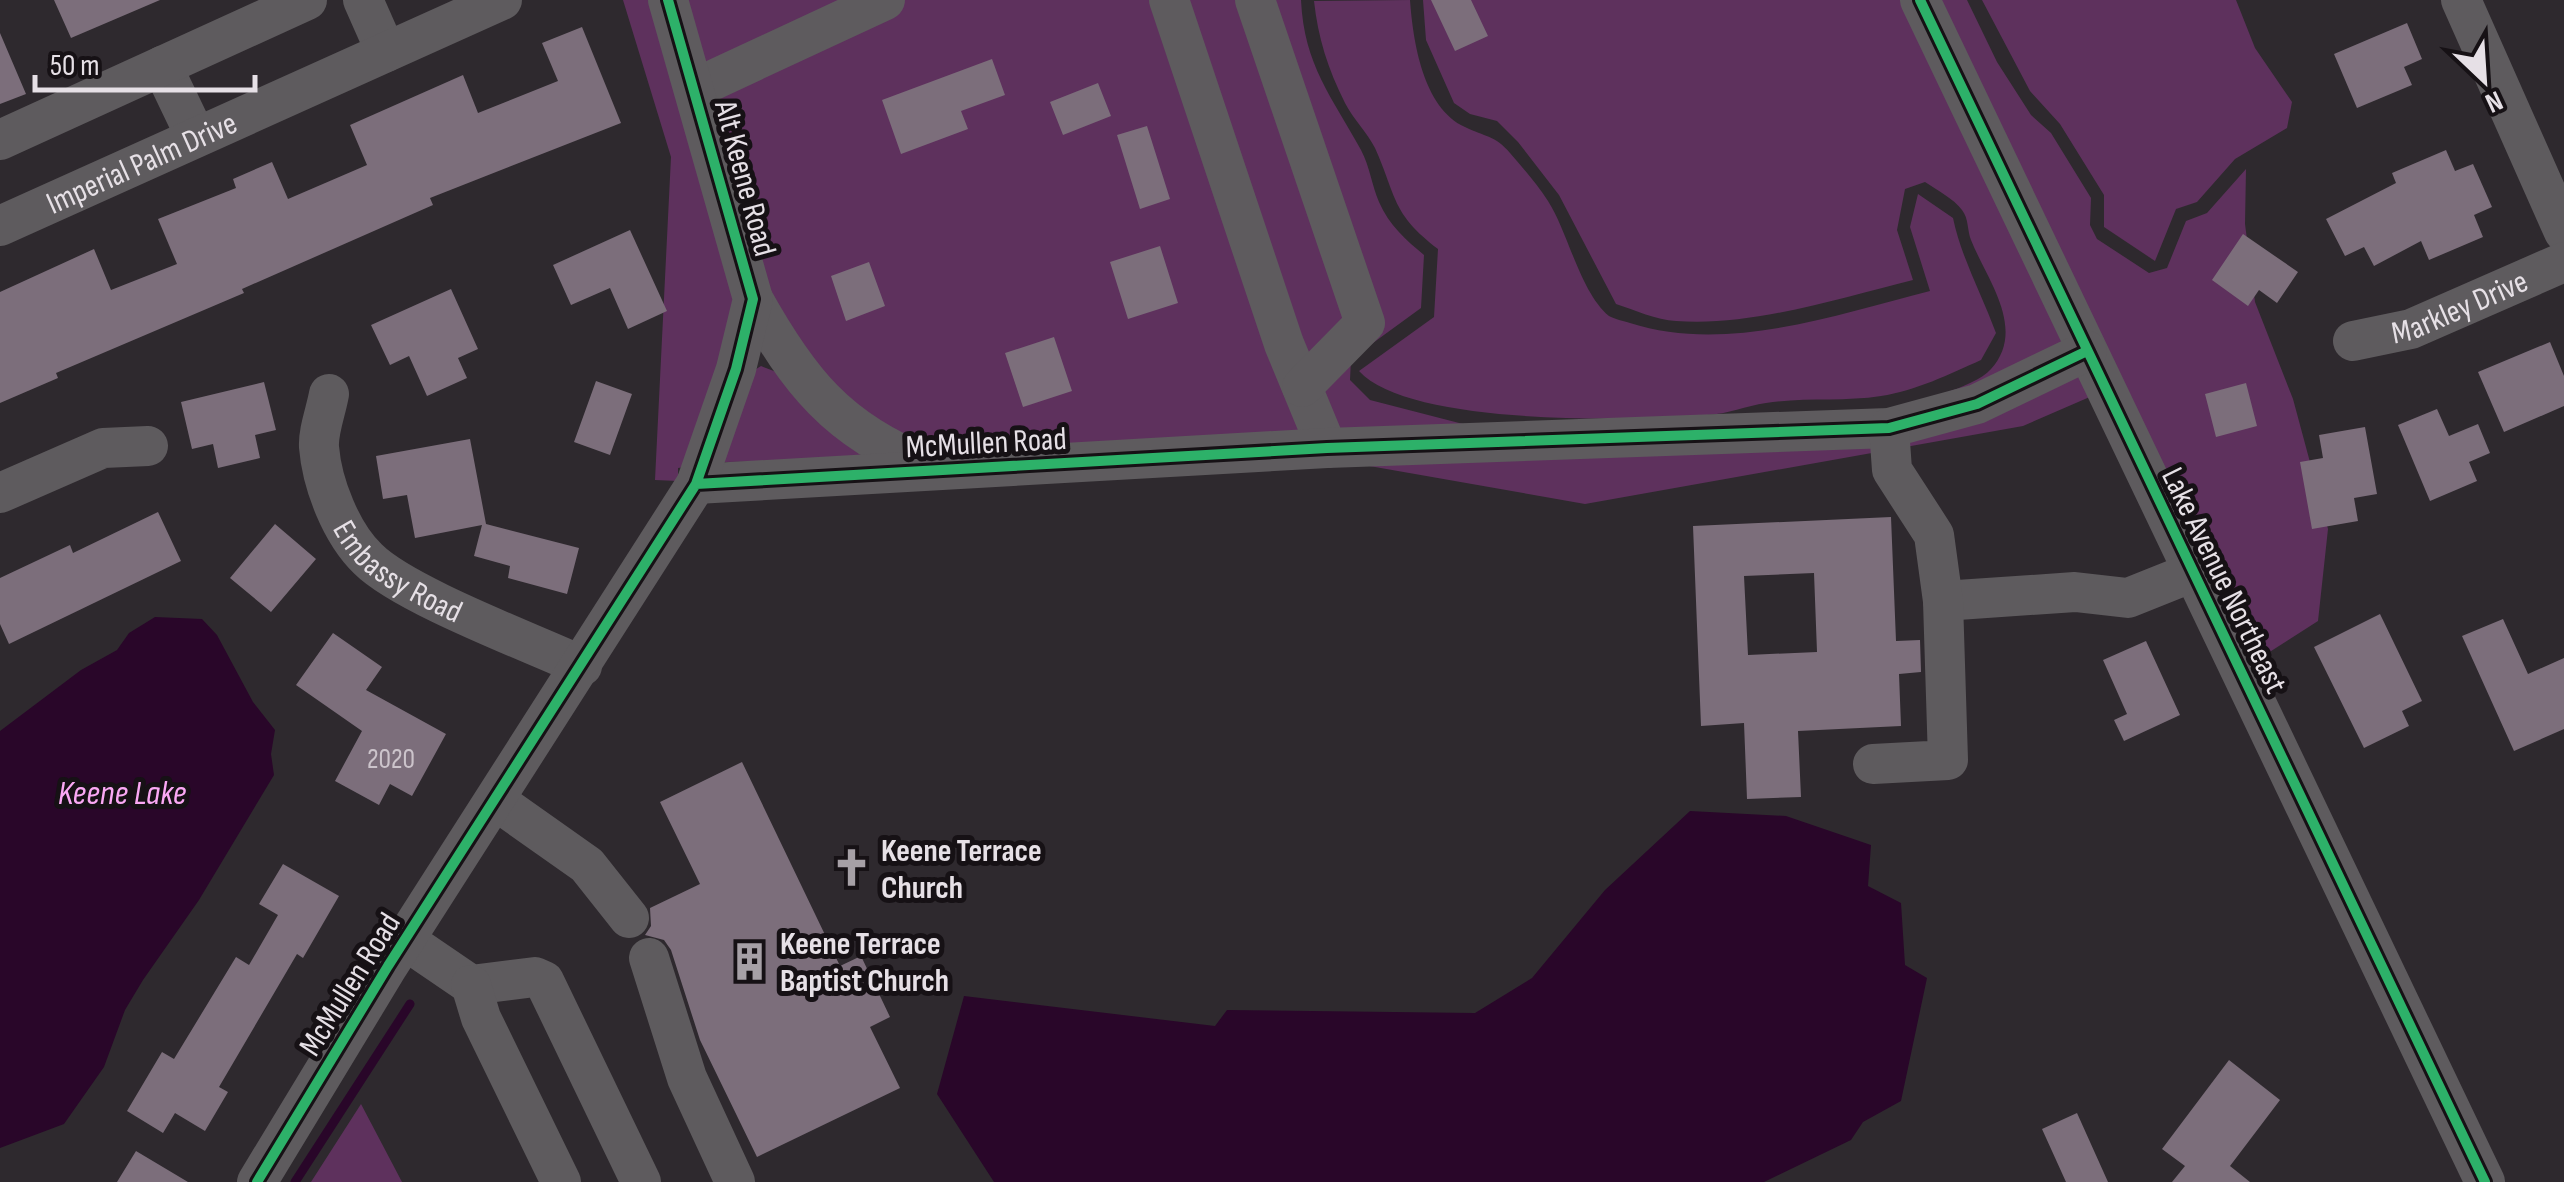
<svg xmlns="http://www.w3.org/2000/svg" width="2564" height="1182" viewBox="0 0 2564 1182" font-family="'Sofia Sans Condensed',sans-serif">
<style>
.green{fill:#5e315d}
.water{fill:#290629}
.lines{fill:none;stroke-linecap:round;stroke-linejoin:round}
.stream{stroke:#290629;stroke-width:9}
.building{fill:#7c6e7b;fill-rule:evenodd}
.minor{stroke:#5e5b5e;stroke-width:40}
.cycleway-casing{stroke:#161115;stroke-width:16}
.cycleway{stroke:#2db169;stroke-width:10}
.labels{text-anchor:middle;stroke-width:10;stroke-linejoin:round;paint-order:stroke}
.number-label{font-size:28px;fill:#ccc4cb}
.street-label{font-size:32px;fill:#e6e0e6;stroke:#161115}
.poi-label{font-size:32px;font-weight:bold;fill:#e6e0e6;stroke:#161115;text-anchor:start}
.water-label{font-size:35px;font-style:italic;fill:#faa8f4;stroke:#161115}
</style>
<rect width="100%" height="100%" fill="#2e292e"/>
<path class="green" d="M 623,0 L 652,0 L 736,300 L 721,363 L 685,467 L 678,468 L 678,481 L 655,480 L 671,157 Z
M 684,0 L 1301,0 C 1304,65 1332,97 1361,150 C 1370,167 1372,186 1379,202 C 1389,225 1406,240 1424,255 L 1421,308 L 1351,359 L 1350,380 L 1370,400 L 1463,424 L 940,453 L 886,432 L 820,377 L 768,293 Z
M 1410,0 C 1413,41 1423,108 1465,127 C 1485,137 1495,135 1510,153 C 1523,168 1537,184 1548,201 C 1568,232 1580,292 1609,316 C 1614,319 1624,321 1630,323 C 1726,354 1835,315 1930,291 L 1910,227 L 1918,194 L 1953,218 C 1961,257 1982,295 1996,333 L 1981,360 C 1950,374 1915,391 1881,396 C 1843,402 1803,397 1766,403 C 1746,406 1728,414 1707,415 C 1632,421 1408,426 1359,371 L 1434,317 L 1438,249 C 1391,213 1397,197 1375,148 C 1367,132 1353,119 1345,103 C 1328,69 1318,38 1314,1 Z
M 1423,0 L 1903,0 L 2067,342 L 1970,388 L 1890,410 C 1915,401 1973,389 1991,369 C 2027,329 1987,280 1971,240 C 1967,230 1969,219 1962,210 C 1954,199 1937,190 1925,182 L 1905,189 L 1897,230 L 1913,280 C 1841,298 1750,327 1676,321 C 1656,320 1635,310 1616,304 L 1559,195 L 1518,142 L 1497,121 L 1470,114 L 1454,103 L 1426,40 Z
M 1937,0 L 1967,0 L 1997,62 L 2031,115 L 2051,133 L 2091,198 L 2090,225 L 2097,239 L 2149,273 L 2167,268 L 2186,221 L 2207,213 L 2246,169 L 2245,224 L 2255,302 L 2293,399 L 2328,529 L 2318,621 L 2257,660 Z
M 1982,0 L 2236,0 L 2255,48 L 2292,102 L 2287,128 L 2235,159 L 2197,202 L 2176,209 L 2155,261 L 2104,227 L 2104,195 L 2060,124 L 2030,91 Z
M 761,366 L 779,373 L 866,460 L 724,462 L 753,371 Z
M 2081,373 L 2092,396 L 2023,426 L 1585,504 L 1358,464 L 1892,445 L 1983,420 Z
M 361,1104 L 402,1182 L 311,1182 Z"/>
<path class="water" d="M 155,617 L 202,619 L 217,635 L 253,702 L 275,730 L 271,754 L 274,775 L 199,900 L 143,980 L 125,1010 L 104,1067 L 64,1124 L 0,1148 L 0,731 L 81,670 L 117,650 L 129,633 Z
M 1690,811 L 1786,816 L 1871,845 L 1868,886 L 1901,903 L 1905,965 L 1927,978 L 1901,1101 L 1863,1122 L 1851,1140 L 1764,1182 L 994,1182 L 937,1094 L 964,996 L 1215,1026 L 1227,1010 L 1475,1013 L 1532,978 L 1605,890 Z"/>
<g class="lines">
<path class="stream" d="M 295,1182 L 410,1004"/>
</g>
<path class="building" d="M 54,0 L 160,0 L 71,38 Z
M 1431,0 L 1471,0 L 1488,36 L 1455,51 Z
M 2407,23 L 2422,59 L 2404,67 L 2412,85 L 2357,108 L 2334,54 Z
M 582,27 L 621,123 L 430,198 L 433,205 L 242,289 L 244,293 L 56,373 L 58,378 L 0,403 L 0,292 L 94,249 L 111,290 L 177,264 L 158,219 L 236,188 L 233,179 L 272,162 L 288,199 L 367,165 L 350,125 L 463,75 L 478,113 L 558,81 L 542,43 Z
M 0,33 L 26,94 L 0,104 Z
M 992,59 L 1005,95 L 961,111 L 968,129 L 901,154 L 882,100 Z
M 1098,83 L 1111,116 L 1063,135 L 1050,102 Z
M 1147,126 L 1170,199 L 1140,209 L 1117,135 Z
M 2446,150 L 2455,171 L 2473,164 L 2492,207 L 2474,215 L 2483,237 L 2429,260 L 2421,241 L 2374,266 L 2364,247 L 2345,256 L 2326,219 L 2396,183 L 2392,173 Z
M 630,230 L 667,311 L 628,329 L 610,288 L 571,305 L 553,265 Z
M 2243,234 L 2298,272 L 2277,303 L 2259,290 L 2248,306 L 2212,280 Z
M 1160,246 L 1178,303 L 1128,319 L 1110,262 Z
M 869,262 L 885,306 L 846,321 L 831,276 Z
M 451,289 L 478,349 L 458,358 L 467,378 L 427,396 L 409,356 L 390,365 L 371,325 Z
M 1054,337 L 1072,391 L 1023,407 L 1005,353 Z
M 2550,342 L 2564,376 L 2564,406 L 2504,432 L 2478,372 Z
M 596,381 L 632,394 L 610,455 L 574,442 Z
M 264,382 L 276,430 L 255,435 L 260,458 L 218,468 L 213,444 L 192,449 L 181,402 Z
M 2246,383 L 2257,426 L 2216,437 L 2205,394 Z
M 2437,409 L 2449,436 L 2478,424 L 2490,453 L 2469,462 L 2477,481 L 2430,501 L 2398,425 Z
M 2365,427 L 2377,494 L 2354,498 L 2358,521 L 2312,529 L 2300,462 L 2323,458 L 2319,435 Z
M 470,439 L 486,524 L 579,548 L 567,594 L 508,578 L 510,566 L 474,556 L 482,525 L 415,538 L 407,495 L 383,499 L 376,456 Z
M 158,512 L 181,561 L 9,644 L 0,624 L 0,578 L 70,545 L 73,553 Z
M 1891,517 L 1896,641 L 1920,640 L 1921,672 L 1899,674 L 1901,726 L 1798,731 L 1801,797 L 1747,799 L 1744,723 L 1701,726 L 1693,526 ZM 1814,573 L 1817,652 L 1748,655 L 1744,576 Z
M 275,524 L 316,559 L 271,612 L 230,578 Z
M 2380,614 L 2422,701 L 2402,711 L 2409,726 L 2364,748 L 2314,647 Z
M 2503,619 L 2528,674 L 2564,658 L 2564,729 L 2514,751 L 2462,636 Z
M 333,633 L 382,667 L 366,690 L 446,734 L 412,796 L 390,784 L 379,805 L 335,781 L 362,731 L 296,685 Z
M 2146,641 L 2180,715 L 2124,741 L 2114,720 L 2127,714 L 2103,660 Z
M 742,762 L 840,966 L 861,956 L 890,1017 L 870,1027 L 900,1088 L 757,1157 L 700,1040 L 671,950 L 664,940 L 645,935 L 651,926 L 650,908 L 700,884 L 660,802 Z
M 283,864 L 339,896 L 303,958 L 297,954 L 219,1087 L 228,1092 L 205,1131 L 175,1113 L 163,1133 L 127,1111 L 162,1052 L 174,1059 L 236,957 L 249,965 L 278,915 L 259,904 Z
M 2229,1060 L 2280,1100 L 2230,1166 L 2250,1182 L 2172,1182 L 2185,1166 L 2162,1149 Z
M 2077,1113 L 2108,1182 L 2066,1182 L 2042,1129 Z
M 136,1151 L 188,1182 L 117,1182 Z"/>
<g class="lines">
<g class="minor">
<path d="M 363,0 L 386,52"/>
<path d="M 1169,0 L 1284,344 L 1327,448"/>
<path d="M 1255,0 L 1365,323 L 1302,387"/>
<path d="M 1920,0 L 2485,1182"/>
<path d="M 2461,0 L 2564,232"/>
<path d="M 162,66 L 196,137"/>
<path d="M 696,88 L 885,0"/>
<path d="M 0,140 L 307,0"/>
<path id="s1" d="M 0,226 L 502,0"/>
<path d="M 753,299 C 798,380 838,431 926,465"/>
<path id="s2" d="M 2353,341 L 2411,329 L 2564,262"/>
<path id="s3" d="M 329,394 C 326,411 318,431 319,447 C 322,484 341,533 368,559 C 404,595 530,642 582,666"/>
<path d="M 696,484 L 1327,448 L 1889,428 L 1977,404 L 2087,351"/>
<path d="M 0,493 L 103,448 L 148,446"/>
<path d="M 1943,601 L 2075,592 L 2128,598 L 2193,572"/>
<path d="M 1873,764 L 1948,760 L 1943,601 L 1934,535 L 1892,470 L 1889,428"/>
<path d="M 495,800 L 587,865 L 629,918"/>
<path d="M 405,940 L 471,985 L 535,977 L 544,981 L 641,1182"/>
<path d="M 649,958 L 687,1078 L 735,1182"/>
<path d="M 471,985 L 481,1018 L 561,1182"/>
<path d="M 257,1182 L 388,966 L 696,484 L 736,369 L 753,299 L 668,0"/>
</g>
<defs>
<path id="cycleway" d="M 1920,0 L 2485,1182
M 696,484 L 1327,448 L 1889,428 L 1977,404 L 2087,351
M 257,1182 L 388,966 L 696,484 L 736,369 L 753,299 L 668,0"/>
</defs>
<use href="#cycleway" class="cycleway-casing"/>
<use href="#cycleway" class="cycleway"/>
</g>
<defs>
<symbol id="church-bare" viewBox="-9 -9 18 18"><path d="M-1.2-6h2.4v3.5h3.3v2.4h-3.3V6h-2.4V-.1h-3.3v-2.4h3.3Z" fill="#a6a0a6" stroke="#161115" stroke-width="2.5" paint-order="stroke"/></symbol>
<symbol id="building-bare" viewBox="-9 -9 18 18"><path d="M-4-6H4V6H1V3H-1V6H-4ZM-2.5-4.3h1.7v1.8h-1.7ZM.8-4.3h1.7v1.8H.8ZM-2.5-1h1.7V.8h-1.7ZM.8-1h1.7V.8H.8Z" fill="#a6a0a6" stroke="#161115" stroke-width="2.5" paint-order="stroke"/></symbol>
</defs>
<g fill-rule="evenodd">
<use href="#church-bare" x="824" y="840" width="55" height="55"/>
<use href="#building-bare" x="722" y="934" width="55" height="55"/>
</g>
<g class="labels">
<g class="number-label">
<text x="391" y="768">2020</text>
</g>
<g class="street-label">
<text dy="11" stroke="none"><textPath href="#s1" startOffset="155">Imperial Palm Drive</textPath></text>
<text transform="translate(746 178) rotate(75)" y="11">Alt Keene Road</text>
<text dy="11" stroke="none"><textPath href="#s2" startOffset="112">Markley Drive</textPath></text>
<text transform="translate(986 442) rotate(-3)" y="11">McMullen Road</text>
<text dy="11" stroke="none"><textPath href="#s3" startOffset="210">Embassy Road</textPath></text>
<text transform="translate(2225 580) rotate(64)" y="11">Lake Avenue Northeast</text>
<text transform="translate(349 984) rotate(-58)" y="11">McMullen Road</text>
</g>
<g class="poi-label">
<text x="881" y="861">Keene Terrace<tspan x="881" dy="37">Church</tspan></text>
<text x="780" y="954">Keene Terrace<tspan x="780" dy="37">Baptist Church</tspan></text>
</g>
<g class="water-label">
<text x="122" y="804">Keene Lake</text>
</g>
</g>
<g transform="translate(2484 80) rotate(155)" stroke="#161115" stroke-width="8" paint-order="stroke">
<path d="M0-8L18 38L0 25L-18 38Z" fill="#e6e0e6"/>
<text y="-15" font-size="28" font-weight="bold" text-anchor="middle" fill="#e6e0e6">N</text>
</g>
<path d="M35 75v15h220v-15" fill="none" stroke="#e6e0e6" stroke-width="5"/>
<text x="50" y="75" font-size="30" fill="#e6e0e6" stroke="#161115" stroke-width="8" paint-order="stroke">50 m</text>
</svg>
